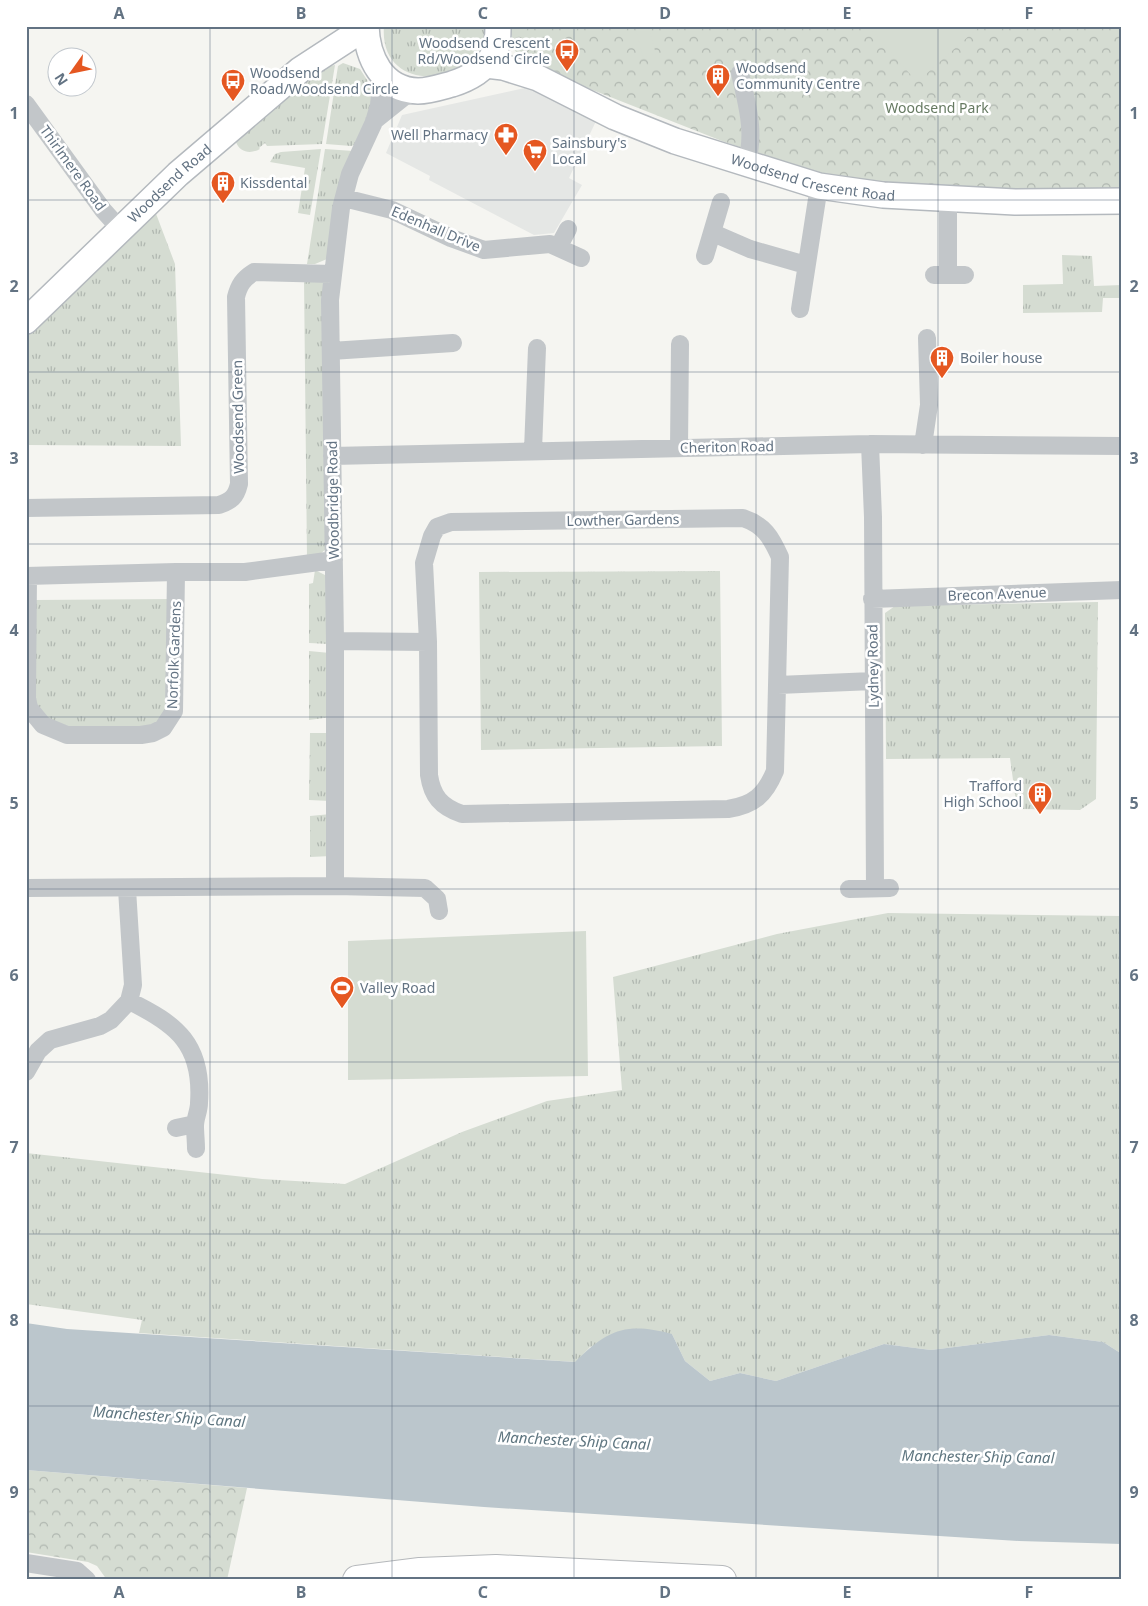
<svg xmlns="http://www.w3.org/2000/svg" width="1148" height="1606" viewBox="0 0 1148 1606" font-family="'Noto Sans',sans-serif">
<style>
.built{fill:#e5e7e5}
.grass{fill:url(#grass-tufts)}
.forest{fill:url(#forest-crowns)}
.garden{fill:#d5dcd2}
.water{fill:#bbc6cc}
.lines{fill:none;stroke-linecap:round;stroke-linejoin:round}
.secondary-casing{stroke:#b4b9be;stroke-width:28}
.highway-casing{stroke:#b5b8bb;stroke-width:30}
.street{stroke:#c2c6c9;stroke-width:18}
.secondary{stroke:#fff;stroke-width:25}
.highway{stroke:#fff;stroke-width:28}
.grid{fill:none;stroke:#637383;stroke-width:1;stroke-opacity:0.55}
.labels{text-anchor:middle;stroke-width:5;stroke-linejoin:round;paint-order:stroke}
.poi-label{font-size:14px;fill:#637383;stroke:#fff;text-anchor:start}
.park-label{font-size:14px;fill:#667a62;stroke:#fff}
.street-label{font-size:14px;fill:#637383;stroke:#fff}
.water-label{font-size:15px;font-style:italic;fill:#5f7680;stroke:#fff}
.neatline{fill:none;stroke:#637383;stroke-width:2}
.grid-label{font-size:16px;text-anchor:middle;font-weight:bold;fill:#637383}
</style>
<defs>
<pattern id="grass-tufts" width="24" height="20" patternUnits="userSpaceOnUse" patternTransform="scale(1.25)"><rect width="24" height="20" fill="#d5dcd2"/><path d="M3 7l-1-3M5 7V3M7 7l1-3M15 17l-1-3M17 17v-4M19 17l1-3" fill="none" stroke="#b0b7b0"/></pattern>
<pattern id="forest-crowns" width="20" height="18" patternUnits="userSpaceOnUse" patternTransform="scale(1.25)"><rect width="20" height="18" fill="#d5dcd2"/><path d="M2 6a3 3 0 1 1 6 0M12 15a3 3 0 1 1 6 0" fill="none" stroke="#b0b7b0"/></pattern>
</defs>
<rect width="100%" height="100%" fill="#f5f5f1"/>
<path class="built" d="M 529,87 L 597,119 L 569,178 L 582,185 L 554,233 L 534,235 L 429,180 L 430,176 L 386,153 L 402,115 Z"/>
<path class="grass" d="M 384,26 L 491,26 C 488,35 485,47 479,54 C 447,90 379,84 384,26 Z
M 343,63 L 360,69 L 376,94 L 376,99 L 354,145 L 351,146 L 326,144 L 338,66 Z
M 335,65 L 322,144 L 267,146 L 265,143 L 259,148 L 260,149 C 251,154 240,153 236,142 C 256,125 313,68 335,65 Z
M 321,149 L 310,215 L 298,213 L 305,168 L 270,162 L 275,154 L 281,152 Z
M 325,149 L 353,151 L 327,259 L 315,264 L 307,264 Z
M 155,211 L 175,264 L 181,446 L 26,445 L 26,337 Z
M 1062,255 L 1092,256 L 1094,286 L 1122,285 L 1122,298 L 1103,298 L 1102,312 L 1023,313 L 1023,285 L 1063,284 Z
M 304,279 L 328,279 L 328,547 L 317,557 L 307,558 Z
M 315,570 L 329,577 L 330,644 L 309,643 L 309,584 L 313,583 Z
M 720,571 L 722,746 L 481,750 L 479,572 Z
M 172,599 L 170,701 L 154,728 C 130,728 55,735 41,713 C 39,710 38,705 36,702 L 35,600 Z
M 1098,602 L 1096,799 L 1080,810 L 1017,809 L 1010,758 L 886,759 L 885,613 L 895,606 Z
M 309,651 L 330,653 L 331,717 L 309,720 Z
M 310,733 L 330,733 L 330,801 L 309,800 Z
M 331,814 L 331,856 L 310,857 L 310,816 Z
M 888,913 L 1122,916 L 1122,1354 L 1103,1342 L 1049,1335 L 931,1350 L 884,1344 L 776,1381 L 740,1373 L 710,1381 L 685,1361 L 672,1334 L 590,1347 L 576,1362 L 139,1333 L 142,1320 L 26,1304 L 26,1153 L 262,1179 L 345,1184 L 462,1132 L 547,1101 L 622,1090 L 613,977 L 777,934 Z"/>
<path class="forest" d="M 510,26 L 1122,26 L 1122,189 L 939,190 L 817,173 L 722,141 L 524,63 L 514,49 Z
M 26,1470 L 247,1488 L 227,1580 L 107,1580 L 97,1566 L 88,1562 L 26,1552 Z"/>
<path class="garden" d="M 635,26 L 648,26 L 656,54 L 643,57 Z
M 868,26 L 980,26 L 917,82 Z
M 586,931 L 588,1076 L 348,1080 L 348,941 Z"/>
<path class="water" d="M 26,1323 L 67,1329 L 575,1362 C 608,1329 627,1322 672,1334 L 685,1361 L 710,1381 L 740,1373 L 776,1381 L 884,1344 L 931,1350 L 1049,1335 L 1103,1342 L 1122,1354 L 1122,1544 L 1019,1541 L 484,1507 L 26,1470 Z"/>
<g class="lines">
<defs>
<g id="secondary">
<path d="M 366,26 C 367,57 382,90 418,91 C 429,91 441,87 452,84 C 468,79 487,69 494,53 C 498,44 498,36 498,26"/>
<path id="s1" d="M 486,65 L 503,67 L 538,78 L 615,117 L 675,141 L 819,186 L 883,195 L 1015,202 L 1122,201"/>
<path id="s2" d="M 26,321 L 178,174 L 300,70 L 366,27"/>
</g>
<path id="highway" d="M 357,1580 L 420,1572 L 496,1569 L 722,1580"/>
</defs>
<use href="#secondary" class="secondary-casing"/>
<use href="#highway" class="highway-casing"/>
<path class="street" d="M 740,73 C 747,105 756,133 746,165
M 26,104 L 103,210 L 121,230
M 374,121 L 404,97 L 418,91
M 344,198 L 392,210 L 451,238 L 484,250 L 550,244 L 581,258
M 713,233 L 750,249 L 806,265
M 559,246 L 568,229
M 705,256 L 721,202
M 934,275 L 965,275
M 948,275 L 948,199
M 800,309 L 819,186
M 331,351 L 453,343
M 870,444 L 873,517 L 875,888
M 923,445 L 929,405 L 927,338
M 679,448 L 680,344
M 533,450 L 537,348
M 332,456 L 870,444 L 1122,446
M 26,508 L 219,505 C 231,501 236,497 239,484 L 236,297 C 239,285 243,279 254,272 L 332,274
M 743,518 C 764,525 771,537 780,557 L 775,771 C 765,795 754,805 728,809 L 462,814 C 441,807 432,796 429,775 L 428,642 L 424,563 L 432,536 L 437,527 L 451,522 Z
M 26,576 L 176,572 L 245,572 L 334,560
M 28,576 L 27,698 L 29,708 L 43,725 L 67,735 L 141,735 L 153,733 L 163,728 L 174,711 L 176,572
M 872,599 L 1122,590
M 335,641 L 428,642
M 778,685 L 873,681
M 335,886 L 335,641 L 330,300 L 341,208 L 350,174 L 374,122 L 379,105 L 382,76
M 26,888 L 335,886 L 425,888 L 437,899 L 439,911
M 849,889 L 890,888
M 129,1001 C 177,1024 203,1045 199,1103 C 199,1111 195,1118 195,1126 C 195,1133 196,1141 196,1149
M 26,1072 L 38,1051 L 50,1040 L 100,1026 L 111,1020 L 129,1001 L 133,985 L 127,889
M 176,1128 L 195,1124
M 26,1563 L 77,1571 L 87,1580"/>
<use href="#secondary" class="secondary"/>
<use href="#highway" class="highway"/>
</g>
<path class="grid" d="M 210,26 L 210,1580M 392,26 L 392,1580M 574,26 L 574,1580M 756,26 L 756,1580M 938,26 L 938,1580M 26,200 L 1122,200M 26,372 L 1122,372M 26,544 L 1122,544M 26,717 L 1122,717M 26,889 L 1122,889M 26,1062 L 1122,1062M 26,1234 L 1122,1234M 26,1406 L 1122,1406"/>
<defs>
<symbol id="bus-pin" viewBox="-11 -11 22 30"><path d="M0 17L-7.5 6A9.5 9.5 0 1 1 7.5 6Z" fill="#e55721" stroke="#fff"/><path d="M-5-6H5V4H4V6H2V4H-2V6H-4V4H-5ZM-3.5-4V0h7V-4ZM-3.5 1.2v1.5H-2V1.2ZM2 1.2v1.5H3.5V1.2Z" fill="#fff"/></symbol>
<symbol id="building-pin" viewBox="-11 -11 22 30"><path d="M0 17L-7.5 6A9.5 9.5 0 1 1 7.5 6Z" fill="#e55721" stroke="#fff"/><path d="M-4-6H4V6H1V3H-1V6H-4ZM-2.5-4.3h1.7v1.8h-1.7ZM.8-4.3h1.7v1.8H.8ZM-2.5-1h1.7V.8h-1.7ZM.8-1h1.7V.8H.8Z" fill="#fff"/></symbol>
<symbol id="pharmacy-pin" viewBox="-11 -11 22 30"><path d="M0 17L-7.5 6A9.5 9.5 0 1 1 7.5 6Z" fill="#e55721" stroke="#fff"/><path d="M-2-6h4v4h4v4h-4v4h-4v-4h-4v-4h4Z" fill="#fff"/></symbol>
<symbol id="supermarket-pin" viewBox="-11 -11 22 30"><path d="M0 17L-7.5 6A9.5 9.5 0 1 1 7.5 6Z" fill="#e55721" stroke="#fff"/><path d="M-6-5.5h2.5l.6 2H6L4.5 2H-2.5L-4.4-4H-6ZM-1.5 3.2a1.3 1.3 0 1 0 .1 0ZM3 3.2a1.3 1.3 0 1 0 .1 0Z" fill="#fff"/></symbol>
<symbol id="stadium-pin" viewBox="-11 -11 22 30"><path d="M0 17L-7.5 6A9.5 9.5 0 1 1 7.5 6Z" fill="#e55721" stroke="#fff"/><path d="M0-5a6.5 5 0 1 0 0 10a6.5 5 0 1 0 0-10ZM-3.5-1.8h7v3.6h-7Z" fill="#fff"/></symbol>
</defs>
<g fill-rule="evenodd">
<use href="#bus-pin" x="553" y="37" width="28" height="38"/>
<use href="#building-pin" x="704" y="62" width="28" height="38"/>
<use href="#bus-pin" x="219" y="67" width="28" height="38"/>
<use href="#pharmacy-pin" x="492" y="121" width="28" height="38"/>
<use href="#supermarket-pin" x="521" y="137" width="28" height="38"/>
<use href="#building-pin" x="209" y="169" width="28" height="38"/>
<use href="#building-pin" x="928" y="344" width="28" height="38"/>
<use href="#building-pin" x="1026" y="780" width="28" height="38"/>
<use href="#stadium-pin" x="328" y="974" width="28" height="38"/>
</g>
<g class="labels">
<g class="poi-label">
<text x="550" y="48" text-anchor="end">Woodsend Crescent<tspan x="550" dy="16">Rd/Woodsend Circle</tspan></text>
<text x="736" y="73">Woodsend<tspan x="736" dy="16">Community Centre</tspan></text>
<text x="250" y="78">Woodsend<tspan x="250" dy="16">Road/Woodsend Circle</tspan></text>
<text x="488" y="140" text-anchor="end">Well Pharmacy</text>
<text x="552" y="148">Sainsbury's<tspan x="552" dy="16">Local</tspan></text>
<text x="240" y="188">Kissdental</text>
<text x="960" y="363">Boiler house</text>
<text x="1022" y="791" text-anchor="end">Trafford<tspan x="1022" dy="16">High School</tspan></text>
<text x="360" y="993">Valley Road</text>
</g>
<g class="park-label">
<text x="937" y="113">Woodsend Park</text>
</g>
<g class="street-label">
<text transform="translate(73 168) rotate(54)" y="5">Thirlmere Road</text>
<text dy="5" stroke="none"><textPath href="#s1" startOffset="348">Woodsend Crescent Road</textPath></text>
<text dy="5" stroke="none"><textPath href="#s2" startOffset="199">Woodsend Road</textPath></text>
<text transform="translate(436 229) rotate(23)" y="5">Edenhall Drive</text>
<text transform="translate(238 417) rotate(-91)" y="5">Woodsend Green</text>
<text transform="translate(727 447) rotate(-1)" y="5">Cheriton Road</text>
<text transform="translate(333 500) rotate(-91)" y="5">Woodbridge Road</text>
<text transform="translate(623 520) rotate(-1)" y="5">Lowther Gardens</text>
<text transform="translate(997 594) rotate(-2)" y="5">Brecon Avenue</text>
<text transform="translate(174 655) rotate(-88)" y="5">Norfolk Gardens</text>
<text transform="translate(873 666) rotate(-91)" y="5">Lydney Road</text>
</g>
<g class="water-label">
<text transform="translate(169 1417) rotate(4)" y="5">Manchester Ship Canal</text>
<text transform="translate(574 1441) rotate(3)" y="5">Manchester Ship Canal</text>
<text transform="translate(978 1457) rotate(1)" y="5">Manchester Ship Canal</text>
</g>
</g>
<rect width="1148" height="1606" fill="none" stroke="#ffffff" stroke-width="55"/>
<g transform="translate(72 72) rotate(237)"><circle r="24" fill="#ffffff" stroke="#c1c7cd"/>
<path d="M0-4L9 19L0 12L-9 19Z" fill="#e55721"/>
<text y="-8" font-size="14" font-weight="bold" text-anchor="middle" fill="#637383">N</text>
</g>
<rect x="28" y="28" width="1092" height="1550" class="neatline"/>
<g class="grid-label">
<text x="119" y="19">A</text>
<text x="301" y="19">B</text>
<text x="483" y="19">C</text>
<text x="665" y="19">D</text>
<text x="847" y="19">E</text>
<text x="1029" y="19">F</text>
<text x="14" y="119">1</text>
<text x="1134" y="119">1</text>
<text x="14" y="292">2</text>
<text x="1134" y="292">2</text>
<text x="14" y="464">3</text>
<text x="1134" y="464">3</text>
<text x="14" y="636">4</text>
<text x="1134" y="636">4</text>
<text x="14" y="809">5</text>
<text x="1134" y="809">5</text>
<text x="14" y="981">6</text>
<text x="1134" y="981">6</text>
<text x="14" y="1153">7</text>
<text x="1134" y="1153">7</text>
<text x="14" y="1326">8</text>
<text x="1134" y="1326">8</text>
<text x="14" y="1498">9</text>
<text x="1134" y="1498">9</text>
<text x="119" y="1598">A</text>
<text x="301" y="1598">B</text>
<text x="483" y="1598">C</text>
<text x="665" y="1598">D</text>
<text x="847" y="1598">E</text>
<text x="1029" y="1598">F</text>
</g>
</svg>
